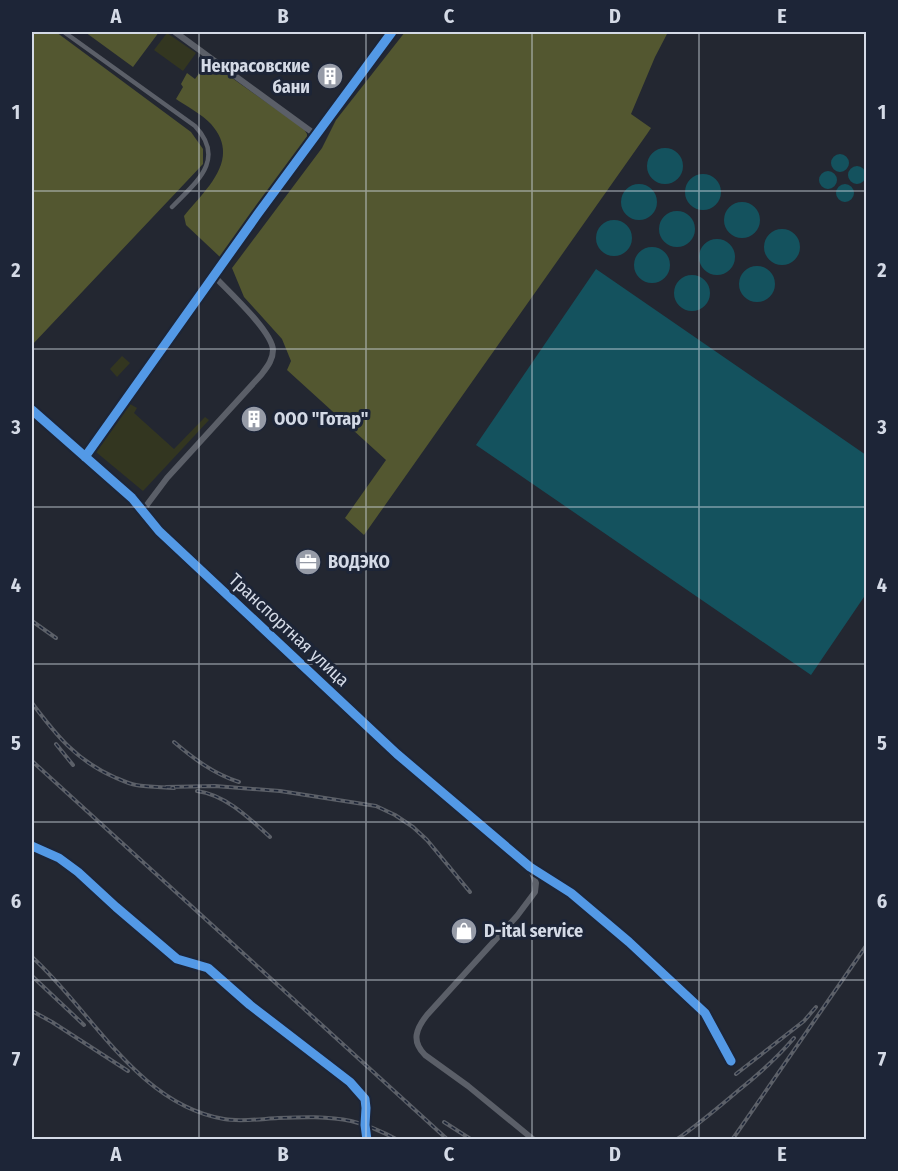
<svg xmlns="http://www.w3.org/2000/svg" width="898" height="1171" viewBox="0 0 898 1171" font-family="'Fira Sans Condensed',sans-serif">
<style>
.green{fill:#333620}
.forest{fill:#535730}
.water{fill:#14525e}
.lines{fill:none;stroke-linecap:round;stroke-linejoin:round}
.minor{stroke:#5b5f68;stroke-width:4.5}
.tertiary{stroke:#5b5f68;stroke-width:6}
.rail-casing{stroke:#5c6068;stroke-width:4}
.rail{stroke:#1d2537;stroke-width:1.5;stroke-dasharray:4.5;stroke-linecap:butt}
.cycleway-casing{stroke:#1d2537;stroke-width:13}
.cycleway{stroke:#5399e6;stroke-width:9}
.grid{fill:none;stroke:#d4dae6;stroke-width:1.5;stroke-opacity:0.55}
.labels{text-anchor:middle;stroke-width:6;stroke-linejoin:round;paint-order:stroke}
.poi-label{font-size:18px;font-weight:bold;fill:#d4dae6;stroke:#1d2537;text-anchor:start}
.street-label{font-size:18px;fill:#d4dae6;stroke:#1d2537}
.neatline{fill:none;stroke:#d4dae6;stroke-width:2}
.grid-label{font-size:20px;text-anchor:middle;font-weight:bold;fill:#d4dae6}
</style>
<rect width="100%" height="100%" fill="#232731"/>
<path class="green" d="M 167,33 L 196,53 L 183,71 L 154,50 Z
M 122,356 L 130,363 L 117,377 L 110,369 Z
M 130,404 L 137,408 L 134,413 L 174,449 L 205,417 L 209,420 L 143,491 L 96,452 Z"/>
<path class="forest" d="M 32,32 L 56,32 L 191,132 L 203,149 L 203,164 L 32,345 Z
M 85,32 L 159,32 L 133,67 Z
M 405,32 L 668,32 L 655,57 L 631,114 L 651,128 L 647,134 L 364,535 L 345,518 L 386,460 L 287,370 L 291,361 L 282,339 L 244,297 L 232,268 L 322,148 L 336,120 Z
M 208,61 L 304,129 L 307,134 L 307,137 L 220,257 L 186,225 L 184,216 C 206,189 242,159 211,124 C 203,115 186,106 176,99 L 183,87 L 181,84 L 187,73 L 195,79 Z"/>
<path class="water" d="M647 166a18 18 0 1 1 36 0a18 18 0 1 1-36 0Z
M831 163a9 9 0 1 1 18 0a9 9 0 1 1-18 0Z
M848 175a9 9 0 1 1 18 0a9 9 0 1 1-18 0Z
M819 180a9 9 0 1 1 18 0a9 9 0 1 1-18 0Z
M685 192a18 18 0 1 1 36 0a18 18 0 1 1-36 0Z
M621 202a18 18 0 1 1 36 0a18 18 0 1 1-36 0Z
M836 193a9 9 0 1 1 18 0a9 9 0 1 1-18 0Z
M724 220a18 18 0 1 1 36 0a18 18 0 1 1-36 0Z
M659 229a18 18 0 1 1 36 0a18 18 0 1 1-36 0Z
M596 238a18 18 0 1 1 36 0a18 18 0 1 1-36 0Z
M764 247a18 18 0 1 1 36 0a18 18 0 1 1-36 0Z
M699 257a18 18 0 1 1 36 0a18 18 0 1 1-36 0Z
M634 265a18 18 0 1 1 36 0a18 18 0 1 1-36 0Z
M739 284a18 18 0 1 1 36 0a18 18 0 1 1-36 0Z
M 596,269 L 866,455 L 866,594 L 811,675 L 476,445 Z
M674 293a18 18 0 1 1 36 0a18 18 0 1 1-36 0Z"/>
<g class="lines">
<path class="minor" d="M 64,32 L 195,126 C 227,160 195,183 172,207
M 32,846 L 59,858 L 78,872 L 116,907 L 177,959 L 208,968 L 250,1005 L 350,1082 L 365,1099 L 366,1108 L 365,1125 L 367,1140
M 530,867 L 571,893 L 629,942 L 705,1013 L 731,1061"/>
<path class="tertiary" d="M 175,32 L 316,135
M 32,410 L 132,498 L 159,531 L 397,754 L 530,867 L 536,883 L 535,892 L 517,916 L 427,1015 C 416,1029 411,1041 425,1055 L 468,1086 L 534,1140
M 85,457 L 257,215 L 392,32
M 143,510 L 167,478 L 261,375 C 267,367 273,360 273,350 C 272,331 228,291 214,276"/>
<defs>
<path id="rail" d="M 32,621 L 56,638
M 32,703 C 56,735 76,760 114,777 C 121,780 129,784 136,785 C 148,787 161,787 174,788
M 174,742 C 194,759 214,774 239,782
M 56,744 L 73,765
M 32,761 L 448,1140
M 166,787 L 215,786 L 280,791 L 376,806 L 395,815 L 413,827 L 427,840 L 470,892
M 197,791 C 226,795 249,818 270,837
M 32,957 C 92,1011 137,1104 224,1119 C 241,1122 261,1119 278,1118 C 302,1117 328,1116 351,1121 C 368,1125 383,1132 398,1140
M 32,976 L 84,1025
M 32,1011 L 52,1022 L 128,1071
M 736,1074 L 804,1021 L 816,1007
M 444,1122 L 472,1140
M 676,1140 C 699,1124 719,1107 739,1090 C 759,1074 777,1058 794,1038
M 732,1140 L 866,946"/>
</defs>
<use href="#rail" class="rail-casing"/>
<use href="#rail" class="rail"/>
<defs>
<path id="cycleway" d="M 32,410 L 132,498 L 159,531 L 397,754 L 530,867 L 571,893 L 629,942 L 705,1013 L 731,1061
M 85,457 L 257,215 L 392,32
M 32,846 L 59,858 L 78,872 L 116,907 L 177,959 L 208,968 L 250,1005 L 350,1082 L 365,1099 L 366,1108 L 365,1125 L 367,1140"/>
</defs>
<use href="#cycleway" class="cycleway-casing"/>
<use href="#cycleway" class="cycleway"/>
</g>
<path class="grid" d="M 199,32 L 199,1140M 366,32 L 366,1140M 532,32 L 532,1140M 699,32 L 699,1140M 32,191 L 866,191M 32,349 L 866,349M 32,507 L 866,507M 32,664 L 866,664M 32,822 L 866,822M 32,980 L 866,980"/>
<defs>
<symbol id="building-disc" viewBox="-11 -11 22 22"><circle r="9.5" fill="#969ba7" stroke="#1d2537"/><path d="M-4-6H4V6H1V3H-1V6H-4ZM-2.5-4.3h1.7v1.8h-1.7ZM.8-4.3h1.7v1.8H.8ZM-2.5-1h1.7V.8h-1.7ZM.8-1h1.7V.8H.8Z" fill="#fff"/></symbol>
<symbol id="office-disc" viewBox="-11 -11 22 22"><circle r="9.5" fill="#969ba7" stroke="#1d2537"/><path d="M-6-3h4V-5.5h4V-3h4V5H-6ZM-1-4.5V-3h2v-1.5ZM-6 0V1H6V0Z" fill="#fff"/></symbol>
<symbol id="shop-disc" viewBox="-11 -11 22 22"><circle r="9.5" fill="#969ba7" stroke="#1d2537"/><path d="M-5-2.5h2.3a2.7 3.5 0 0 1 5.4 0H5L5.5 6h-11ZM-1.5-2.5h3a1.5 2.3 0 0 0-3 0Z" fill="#fff"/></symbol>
</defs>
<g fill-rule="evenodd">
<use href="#building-disc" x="315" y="61" width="30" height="30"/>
<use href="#building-disc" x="239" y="404" width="30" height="30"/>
<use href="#office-disc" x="293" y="547" width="30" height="30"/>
<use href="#shop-disc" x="449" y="916" width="30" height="30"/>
</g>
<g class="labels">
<g class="poi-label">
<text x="310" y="72" text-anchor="end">Некрасовские<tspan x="310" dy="21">бани</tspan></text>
<text x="274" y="425">ООО "Готар"</text>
<text x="328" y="568">ВОДЭКО</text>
<text x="484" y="937">D-ital service</text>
</g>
<g class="street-label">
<text transform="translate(289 630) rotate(43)" y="6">Транспортная улица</text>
</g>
</g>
<rect width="898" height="1171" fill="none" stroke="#1d2537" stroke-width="66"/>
<rect x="33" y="33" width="832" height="1105" class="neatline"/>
<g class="grid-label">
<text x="116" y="23">A</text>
<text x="283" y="23">B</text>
<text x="449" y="23">C</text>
<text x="615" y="23">D</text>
<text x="782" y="23">E</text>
<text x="16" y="119">1</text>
<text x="882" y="119">1</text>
<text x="16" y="277">2</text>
<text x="882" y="277">2</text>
<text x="16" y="434">3</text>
<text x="882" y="434">3</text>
<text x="16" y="592">4</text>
<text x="882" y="592">4</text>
<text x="16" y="750">5</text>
<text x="882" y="750">5</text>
<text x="16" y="908">6</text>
<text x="882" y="908">6</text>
<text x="16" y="1066">7</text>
<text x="882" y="1066">7</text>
<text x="116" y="1161">A</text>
<text x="283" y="1161">B</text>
<text x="449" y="1161">C</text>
<text x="615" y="1161">D</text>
<text x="782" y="1161">E</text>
</g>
</svg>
